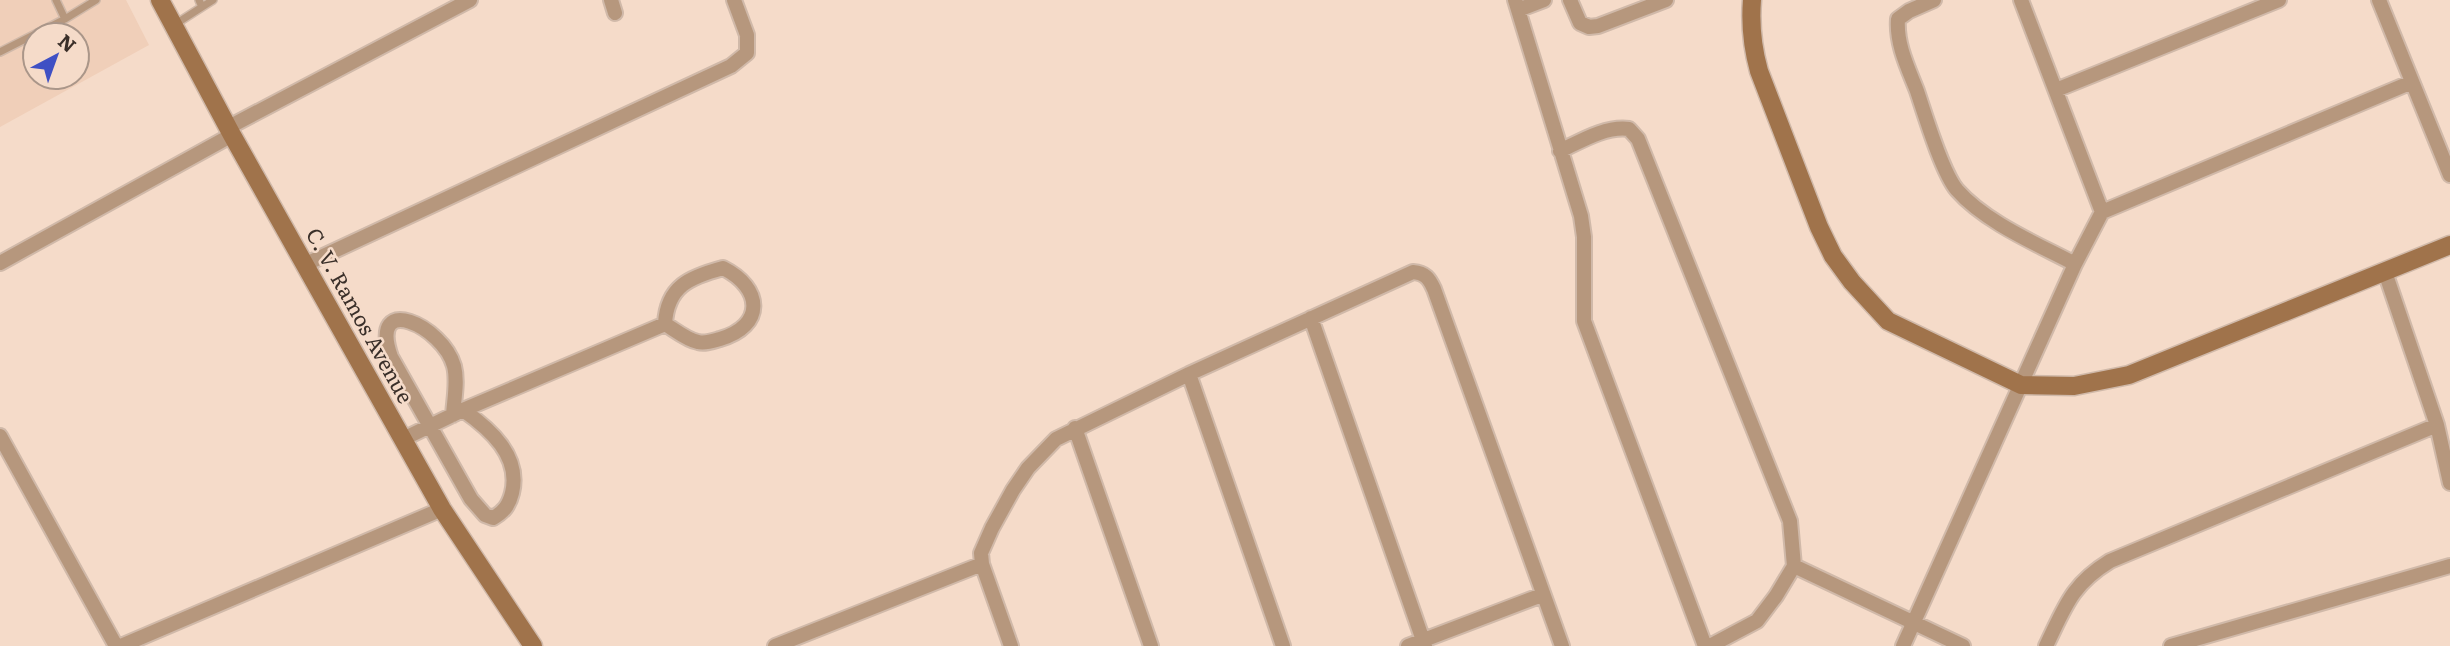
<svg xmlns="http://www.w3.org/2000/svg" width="2450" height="646" viewBox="0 0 2450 646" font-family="Literata,serif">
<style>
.built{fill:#f0cfb9;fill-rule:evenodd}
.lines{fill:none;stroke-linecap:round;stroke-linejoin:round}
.lane-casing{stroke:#d0b9a9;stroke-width:10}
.street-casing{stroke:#d0b9a9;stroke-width:18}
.secondary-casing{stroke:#d0b9a9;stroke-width:21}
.lane{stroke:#b6977d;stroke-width:7}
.street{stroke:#b6977d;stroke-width:14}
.secondary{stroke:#a0734b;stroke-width:18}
.labels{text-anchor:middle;stroke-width:5;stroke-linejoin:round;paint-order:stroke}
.street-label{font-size:21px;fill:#3a2f29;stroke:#f5dbc9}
</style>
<rect width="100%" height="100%" fill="#f5dbc9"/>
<path class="built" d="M 0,0 L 126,0 L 149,45 L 0,127 ZM 35,35 L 77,35 L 77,77 L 35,77 Z"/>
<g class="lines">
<defs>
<path id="lane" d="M 56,0 L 65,19
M 202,7 L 213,0
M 174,25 L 202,7 L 199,0
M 0,52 L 65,19 L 96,0"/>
<path id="street" d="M 611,0 L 615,13
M 1515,0 L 1581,216 L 1584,237 L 1584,321 L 1705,646
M 1570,0 L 1580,23 L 1589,27 L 1598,26 L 1666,0
M 1934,0 L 1909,11 L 1898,19 C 1896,44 1908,68 1917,91 C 1925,115 1942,172 1957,190 C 1985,222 2037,244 2075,264
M 2021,0 L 2102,212
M 2379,0 L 2450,175
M 1518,10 L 1544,0
M 2056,90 L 2279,0
M 229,127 L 470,0
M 1560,151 C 1581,141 1605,126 1629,129 L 1638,139 L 1790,521 L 1794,566 L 1776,596 L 1757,621 L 1710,646
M 0,263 L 232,135
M 304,265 L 731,66 L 747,53 L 747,35 L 734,0
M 2385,272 L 2437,425 L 2450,483
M 1311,318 L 1425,646
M 1189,374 L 1283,646
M 453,415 C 454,400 458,381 454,366 C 443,326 368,291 391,357 L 471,499 L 485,515 L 493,518 C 504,512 509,505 512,493 C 521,456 490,429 463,410
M 1075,428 L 1151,646
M 0,436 L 116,646
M 403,439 L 463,410 L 665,324 C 675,330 687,340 698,342 C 705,344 713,341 720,339 C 765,326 763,288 723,268 C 690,277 667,286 665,324
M 1794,566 L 1963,646
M 121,646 L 442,509
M 775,646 L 982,564
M 1011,646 L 982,564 L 981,553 L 992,528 L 1013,490 L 1028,468 L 1056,439 L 1189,374 L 1413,272 C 1425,273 1429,278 1434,289 L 1562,646
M 1408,646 L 1542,595
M 1903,646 L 2075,264 L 2102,212 L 2412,82
M 2046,646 C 2065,607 2071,585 2110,561 L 2437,425
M 2171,646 L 2450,566"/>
<path id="secondary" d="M 160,0 L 232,135 L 442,509 L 533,646
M 1752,0 C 1750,25 1752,46 1759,71 L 1819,227 L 1833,256 L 1852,282 L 1888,321 L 2021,385 L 2074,386 L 2129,375 L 2450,245"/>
</defs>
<use href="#lane" class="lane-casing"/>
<use href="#street" class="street-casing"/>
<use href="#secondary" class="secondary-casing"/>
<use href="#lane" class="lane"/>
<use href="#street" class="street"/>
<use href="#secondary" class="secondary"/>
</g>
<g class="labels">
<g class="street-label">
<text transform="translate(359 316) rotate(61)" y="7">C. V. Ramos Avenue</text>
</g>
</g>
<g transform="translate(56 56) rotate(41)"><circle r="33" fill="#f5dbc9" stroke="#aa9689" stroke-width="2"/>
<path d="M0-5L12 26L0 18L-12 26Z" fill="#3f50c4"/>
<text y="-10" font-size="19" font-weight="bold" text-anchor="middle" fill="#3a2f29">N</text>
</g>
</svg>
